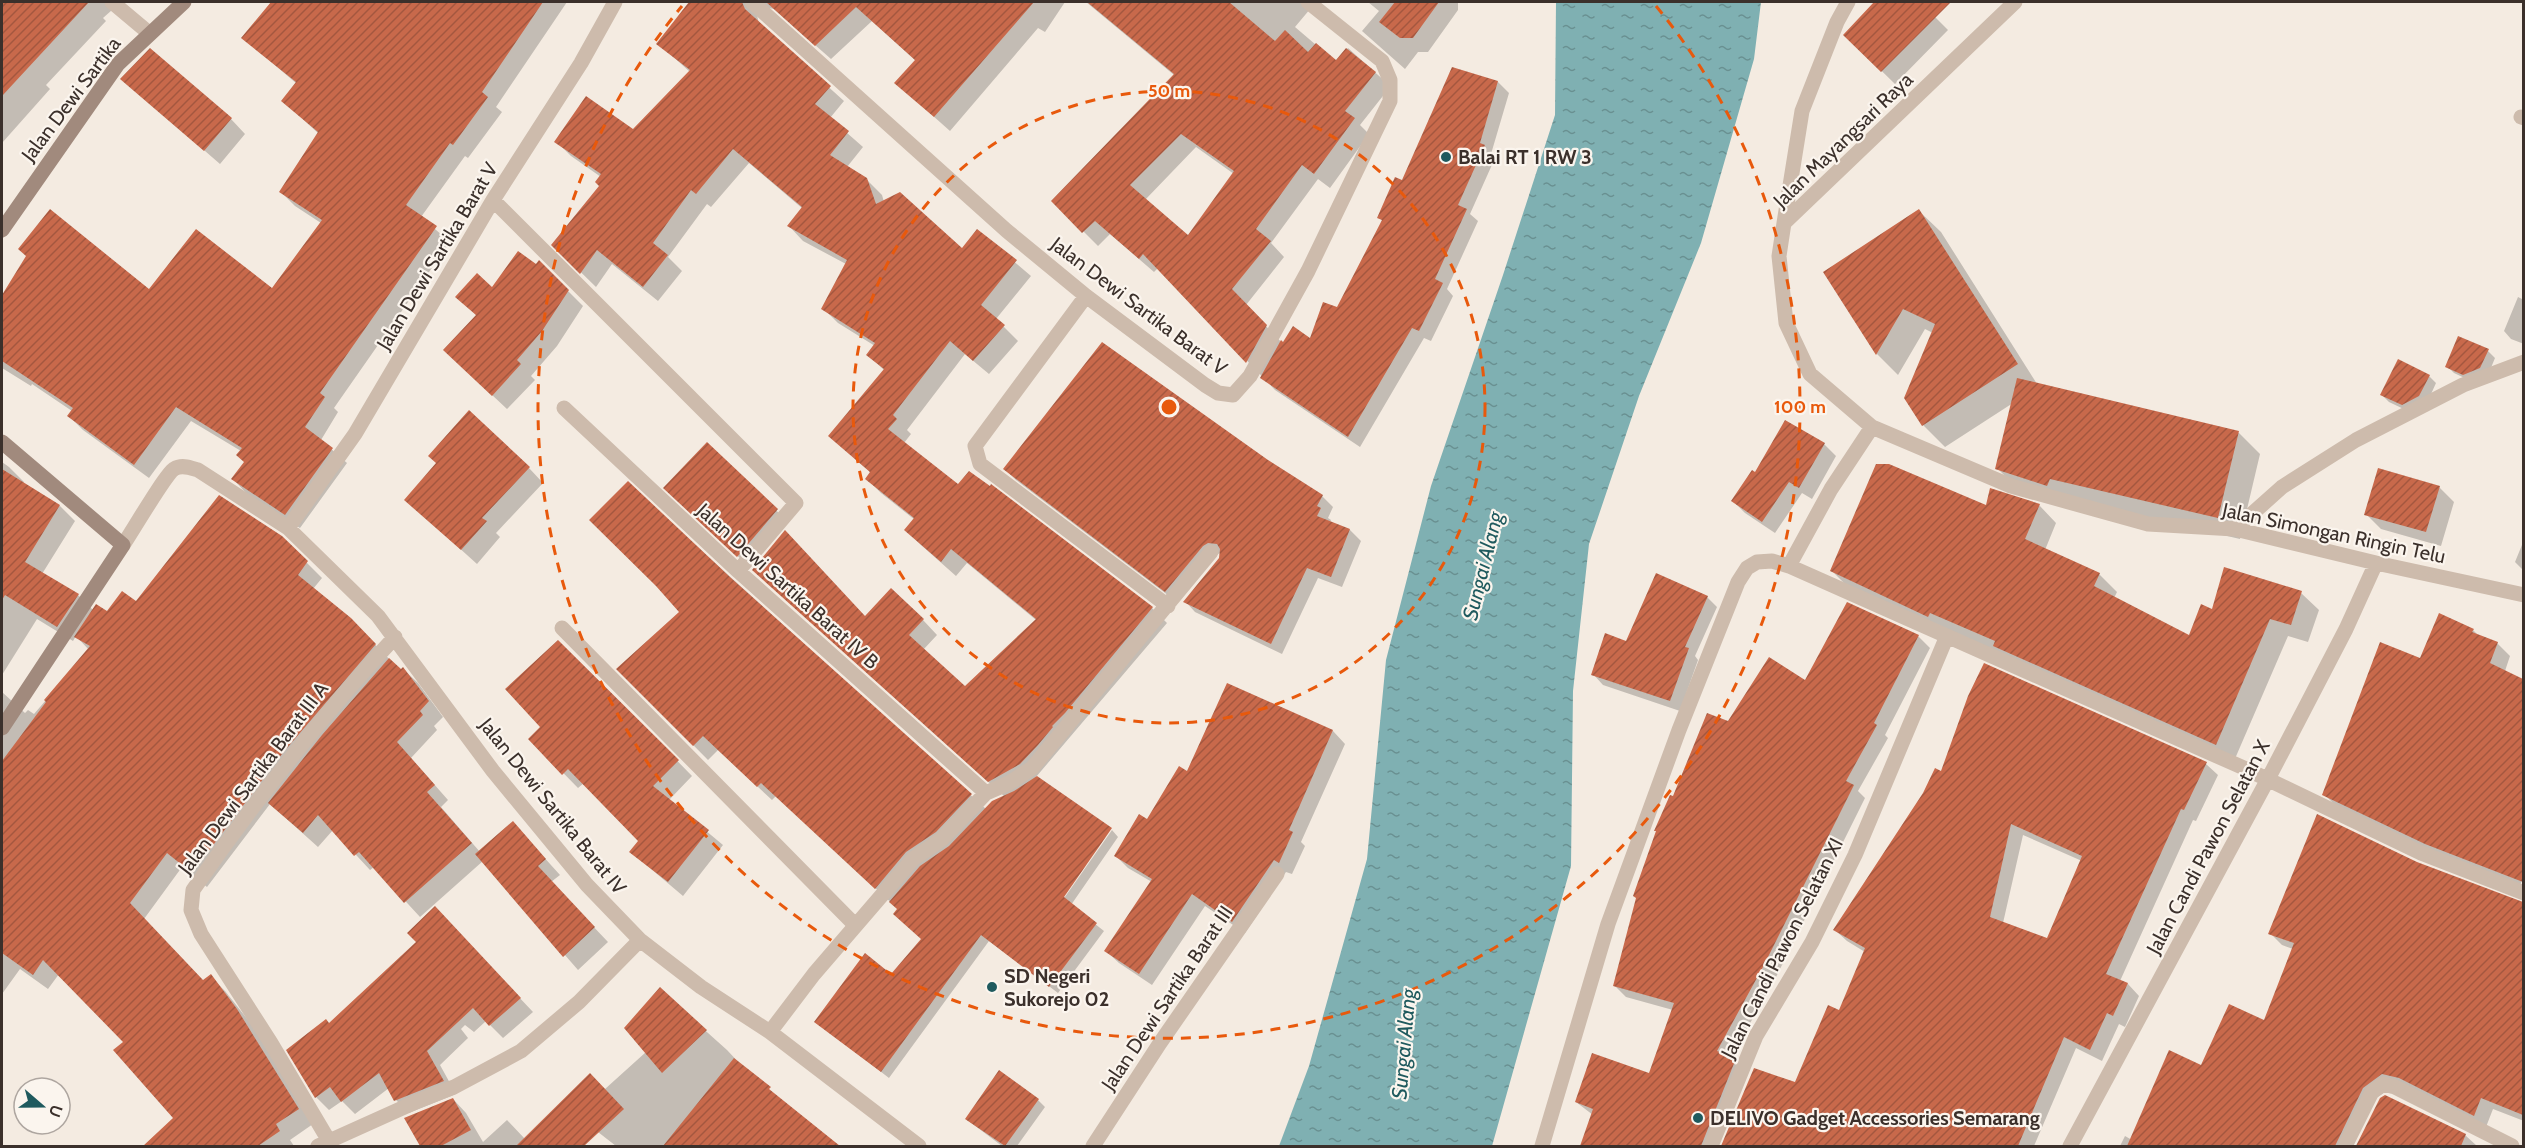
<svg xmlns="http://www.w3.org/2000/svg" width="2525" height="1148" viewBox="0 0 2525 1148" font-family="Cabin,sans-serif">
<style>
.water{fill:url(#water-ripples)}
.shadow{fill:#0003;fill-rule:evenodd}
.building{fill:url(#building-hatch);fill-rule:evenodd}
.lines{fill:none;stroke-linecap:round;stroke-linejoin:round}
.street{stroke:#cdbbac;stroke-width:15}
.secondary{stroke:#a18a7d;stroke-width:15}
.ring{fill:none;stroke:#e8590c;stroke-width:3;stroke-dasharray:10 8}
.poi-dot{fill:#1f5a5e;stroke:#fbf5ee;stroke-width:2}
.labels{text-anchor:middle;stroke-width:4.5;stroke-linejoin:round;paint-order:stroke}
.street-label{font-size:20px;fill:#3b302b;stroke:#fbf5ee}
.poi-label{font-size:20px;font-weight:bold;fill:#3b302b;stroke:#fbf5ee;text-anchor:start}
.water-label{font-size:21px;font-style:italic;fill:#1f5a5e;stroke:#fbf5ee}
.centre{fill:#e8590c;stroke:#fbf5ee;stroke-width:3}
.ring-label{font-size:18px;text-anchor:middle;font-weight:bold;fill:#e8590c;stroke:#fbf5ee;stroke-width:4.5;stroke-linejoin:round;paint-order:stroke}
</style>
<defs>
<pattern id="water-ripples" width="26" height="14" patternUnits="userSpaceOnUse" patternTransform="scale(1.5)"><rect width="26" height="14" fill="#7fb0b2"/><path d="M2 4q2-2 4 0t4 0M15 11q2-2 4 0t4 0" fill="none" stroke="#699091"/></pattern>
<pattern id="building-hatch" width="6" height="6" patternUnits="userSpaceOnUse" patternTransform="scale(1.5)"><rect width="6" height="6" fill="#c8694b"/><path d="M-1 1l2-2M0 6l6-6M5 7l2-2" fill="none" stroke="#a4573f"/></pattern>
</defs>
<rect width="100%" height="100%" fill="#f4ebe1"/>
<path class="water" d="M 1556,2 L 1761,2 L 1754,59 L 1701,243 L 1639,396 L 1589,544 L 1573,691 L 1571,866 L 1492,1146 L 1279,1146 L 1309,1066 L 1367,859 L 1386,660 L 1431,486 L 1503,275 L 1555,115 Z"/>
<path class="shadow" d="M 2,2 L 121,2 L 103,18 L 106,21 L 46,85 L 50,89 L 2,143 Z
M 273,2 L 567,2 L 496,107 L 502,112 L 468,158 L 465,156 L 421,217 L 450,242 L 334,408 L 338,412 L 321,440 L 347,463 L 300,528 L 247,494 L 233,479 L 245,463 L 241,451 L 191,421 L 149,478 L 83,430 L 69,416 L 72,411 L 32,384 L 31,386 L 2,368 L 2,298 L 27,256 L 149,291 L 273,290 L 321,223 L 295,206 L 281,192 L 319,134 L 283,101 L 297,84 L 243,38 Z
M 691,2 L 1065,2 L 1045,32 L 1038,28 L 950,131 L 896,83 L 916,61 L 872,21 L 831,59 L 774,9 L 764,7 L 757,15 L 759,24 L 844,101 L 830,118 L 863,147 L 847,167 L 866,179 L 882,195 L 884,202 L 962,250 L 978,231 L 1031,276 L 996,319 L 1018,341 L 989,374 L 965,354 L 907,430 L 911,434 L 904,443 L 958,487 L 1152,608 L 1167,623 L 1036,777 L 1058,902 L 1060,904 L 1112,830 L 1118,837 L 1071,905 L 1104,931 L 1058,993 L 989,941 L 889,1078 L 816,1022 L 891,976 L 923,939 L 898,909 L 776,796 L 772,800 L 718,750 L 708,760 L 618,669 L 682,612 L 628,484 L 986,809 L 1005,797 L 754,570 L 866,618 L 923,620 L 937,635 L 923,650 L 965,688 L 1036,620 L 967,563 L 956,576 L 921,545 L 906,530 L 915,520 L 881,493 L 867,479 L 871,473 L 830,436 L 885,371 L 868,355 L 875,346 L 838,323 L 823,308 L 846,264 L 803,241 L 789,226 L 803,209 L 749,163 L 711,207 L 707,204 L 668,257 L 682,271 L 658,301 L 612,264 L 596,287 L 553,245 L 601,186 L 601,177 L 571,156 L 556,141 L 633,131 L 690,72 L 658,43 Z
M 1086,2 L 1316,2 L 1295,27 L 1336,62 L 1348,48 L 1388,84 L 1390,87 L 1360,125 L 1369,134 L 1330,188 L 1318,179 L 1271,243 L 1284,257 L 1246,305 L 1283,344 L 1311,340 L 1338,309 L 1383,221 L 1379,217 L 1403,182 L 1453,68 L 1498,82 L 1509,93 L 1491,154 L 1495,158 L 1470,214 L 1478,221 L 1447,289 L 1453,296 L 1431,341 L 1424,338 L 1360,447 L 1275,390 L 1158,268 L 1154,272 L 1110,234 L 1098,246 L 1053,201 L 1174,75 ZM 1196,147 L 1234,174 L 1188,237 L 1145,200 Z
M 1368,2 L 1458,2 L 1458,10 L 1428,52 L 1418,52 L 1405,69 L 1362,31 L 1379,11 Z
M 1876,2 L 1934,2 L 1929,11 L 1948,30 L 1895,84 L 1845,35 Z
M 122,79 L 231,119 L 245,134 L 220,164 Z
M 1919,211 L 1941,232 L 2037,384 L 2239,433 L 2260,454 L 2240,539 L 2072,500 L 2019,490 L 1997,468 L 2013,403 L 1945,447 L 1923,425 L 1933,333 L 1925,329 L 1898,375 L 1877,354 L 1825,272 Z
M 539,262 L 583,306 L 557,346 L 531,376 L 535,380 L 507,409 L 460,365 L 477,316 L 458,297 L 492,289 Z
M 2518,297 L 2524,300 L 2524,344 L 2511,339 L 2504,331 Z
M 2488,351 L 2495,358 L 2488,375 L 2471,381 L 2454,373 L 2447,366 Z
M 2429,376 L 2436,383 L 2427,403 L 2410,412 L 2389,402 L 2382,395 Z
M 707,444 L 784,518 L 745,563 L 666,488 Z
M 1824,444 L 1836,456 L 1812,499 L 1802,493 L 1775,533 L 1745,513 L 1733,501 L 1755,474 Z
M 1268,461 L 1322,496 L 1333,507 L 1328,518 L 1331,520 L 1330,523 L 1350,530 L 1361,541 L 1342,587 L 1318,578 L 1282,654 L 1195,612 L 1185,601 L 1220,558 L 1221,552 L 1214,557 L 1177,602 L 1016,480 L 1005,469 Z
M 2,462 L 9,467 L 24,482 L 23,484 L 60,506 L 75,521 L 42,574 L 78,595 L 93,610 L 107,612 L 136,603 L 281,537 L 322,578 L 313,589 L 350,619 L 401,671 L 403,669 L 418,683 L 443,717 L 434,726 L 437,730 L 411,758 L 448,800 L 441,807 L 480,852 L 513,823 L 560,875 L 551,882 L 608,942 L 578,970 L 483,861 L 420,917 L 374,867 L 370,870 L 333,830 L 318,847 L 270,804 L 207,887 L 182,867 L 144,919 L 203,982 L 210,976 L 225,991 L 252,1025 L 313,1124 L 290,1140 L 294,1146 L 146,1146 L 175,1118 L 125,1042 L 59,974 L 48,989 L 20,969 L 2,994 L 2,692 L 25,713 L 28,710 L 34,714 L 89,650 L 76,636 L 73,641 L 37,619 L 2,675 Z
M 529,468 L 543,483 L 496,533 L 500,537 L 477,564 L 406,500 Z
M 2439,487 L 2454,502 L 2441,546 L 2381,529 L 2366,514 Z
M 2039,505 L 2056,523 L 2045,550 L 2099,574 L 2117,592 L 2114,598 L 2189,637 L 2213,611 L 2301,593 L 2319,610 L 2308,642 L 2288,636 L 2234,761 L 1850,589 L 1832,571 L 1987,508 Z
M 2524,540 L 2524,571 L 2515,562 Z
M 1707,597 L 1717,607 L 1695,656 L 1698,660 L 1680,711 L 1603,685 L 1593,674 L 1627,643 Z
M 2473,630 L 2480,637 L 2497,643 L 2510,656 L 2505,671 L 2524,681 L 2524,745 L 2507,780 L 2524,786 L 2524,875 L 2519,888 L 2440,857 L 2337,807 L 2324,794 L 2421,659 Z
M 1918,636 L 1930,648 L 1885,735 L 1888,738 L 1858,791 L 1865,798 L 1776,977 L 1730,1059 L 1746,1075 L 1717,1146 L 1582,1146 L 1593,1115 L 1576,1102 L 1650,1074 L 1673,1010 L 1626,997 L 1614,985 L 1674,798 L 1729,723 L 1806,683 Z
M 1228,685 L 1333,731 L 1345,744 L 1301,842 L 1305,846 L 1292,874 L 1286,872 L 1245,933 L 1205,906 L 1152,985 L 1119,963 L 1106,951 L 1152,882 L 1128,868 L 1116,856 L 1188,773 Z
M 609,691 L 692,776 L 669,800 L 723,845 L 683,896 L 631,852 L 640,840 L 584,783 L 578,788 L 530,739 Z
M 2206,764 L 2218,775 L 2196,821 L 2193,820 L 2120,981 L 2128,984 L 2139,996 L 2125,1027 L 2119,1024 L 2102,1061 L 2076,1048 L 2034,1146 L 1723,1146 L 1754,1070 L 1796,1084 L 1840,1012 L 1865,952 L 1847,941 L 1835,930 L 1942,773 ZM 2023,835 L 2082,861 L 2048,940 L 2003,923 Z
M 448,922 L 533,1012 L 503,1038 L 486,1021 L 474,1032 L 465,1025 L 461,1029 L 468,1038 L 440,1065 L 456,1094 L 409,1113 L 396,1100 L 389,1088 L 355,1114 L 342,1101 L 329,1110 L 316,1097 L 330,1024 Z
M 2504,925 L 2524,933 L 2524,1121 L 2493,1109 L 2486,1127 L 2394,1086 L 2375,1099 L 2353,1146 L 2120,1146 L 2125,1136 L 2132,1140 L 2202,1067 L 2265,1022 L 2293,949 L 2282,945 L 2270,933 Z
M 660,990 L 727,1050 L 743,1067 L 834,1146 L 616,1146 L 580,1118 L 605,1089 L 646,1052 Z
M 453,1099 L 466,1113 L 483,1142 L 507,1120 L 525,1139 L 532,1133 L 545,1146 L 422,1146 L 406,1119 Z
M 2381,1099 L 2465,1135 L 2477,1146 L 2356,1146 Z
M 1038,1100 L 1045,1107 L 1017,1146 L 1002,1146 L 966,1119 Z"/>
<path class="building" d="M 2,2 L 89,2 L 2,96 Z
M 271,2 L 543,2 L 482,92 L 488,97 L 453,145 L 450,143 L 406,205 L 437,226 L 320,393 L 325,397 L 305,427 L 333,448 L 285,515 L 231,479 L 244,462 L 236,455 L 242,448 L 176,407 L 134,465 L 67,416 L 73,408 L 2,361 L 2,295 L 26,256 L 18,249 L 50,209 L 149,289 L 196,229 L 272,288 L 322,220 L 279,192 L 318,132 L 281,101 L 296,82 L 241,38 Z
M 689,2 L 742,2 L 745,9 L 831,86 L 815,104 L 849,131 L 830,155 L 867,178 L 876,204 L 900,192 L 962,248 L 977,229 L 1017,260 L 981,305 L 1005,325 L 973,361 L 950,341 L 893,415 L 897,419 L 888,429 L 958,484 L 969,471 L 990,486 L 991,484 L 1153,607 L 1065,713 L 1052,726 L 1053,727 L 1038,745 L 1020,764 L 988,782 L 752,570 L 785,530 L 865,616 L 891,588 L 924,619 L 909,635 L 965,686 L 1036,619 L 951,549 L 941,562 L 904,530 L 914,518 L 865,479 L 870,472 L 828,436 L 884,369 L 866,355 L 875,343 L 821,309 L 847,260 L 787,226 L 802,207 L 733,149 L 696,194 L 691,190 L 653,243 L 668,255 L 643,287 L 597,250 L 580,274 L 551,245 L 599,186 L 595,182 L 601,174 L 554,142 L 586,96 L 633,129 L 690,70 L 656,44 Z
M 766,2 L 1034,2 L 934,117 L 894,83 L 915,60 L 856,7 L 815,46 Z
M 1087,2 L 1229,2 L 1275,41 L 1285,30 L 1308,52 L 1316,43 L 1336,60 L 1346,48 L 1376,72 L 1345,111 L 1355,118 L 1314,174 L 1302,165 L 1256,229 L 1271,241 L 1232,289 L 1267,325 L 1246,363 L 1143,254 L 1139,259 L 1095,221 L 1082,233 L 1051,201 L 1174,74 ZM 1181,134 L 1234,171 L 1188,235 L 1130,185 Z
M 1395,2 L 1439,2 L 1413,38 L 1400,38 L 1379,22 Z
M 1874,2 L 1951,2 L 1881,72 L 1843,35 Z
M 150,48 L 232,118 L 204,151 L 120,79 Z
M 1452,67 L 1498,81 L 1480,143 L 1485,145 L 1458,205 L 1467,209 L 1435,279 L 1443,283 L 1419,331 L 1412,328 L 1348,437 L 1260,378 L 1281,340 L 1283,342 L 1293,326 L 1310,338 L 1323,302 L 1337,307 L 1382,220 L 1377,218 L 1395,177 L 1402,180 Z
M 1919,209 L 2018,364 L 1922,426 L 1904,398 L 1935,324 L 1903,309 L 1876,355 L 1823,272 Z
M 518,251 L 536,264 L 539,260 L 569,290 L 542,331 L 517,360 L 521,364 L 492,396 L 443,350 L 476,315 L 455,297 L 477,273 L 492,287 Z
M 2458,336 L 2489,349 L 2480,368 L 2463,375 L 2445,367 Z
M 1102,342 L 1268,460 L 1323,495 L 1317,506 L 1321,508 L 1317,516 L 1350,529 L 1331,577 L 1307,568 L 1271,644 L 1183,602 L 1219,558 L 1220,549 L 1217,544 L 1208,543 L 1203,546 L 1165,592 L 1003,469 Z
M 2398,359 L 2430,375 L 2419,396 L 2402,405 L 2380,395 Z
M 2017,378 L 2239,431 L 2218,518 L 2050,479 L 2047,486 L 1995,469 Z
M 469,410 L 530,467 L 482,518 L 487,521 L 461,550 L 404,500 L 436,463 L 428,456 Z
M 1785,420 L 1825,443 L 1799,488 L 1789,482 L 1762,522 L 1731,501 L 1752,470 L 1755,472 Z
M 707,442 L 778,509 L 737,557 L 663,488 Z
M 1876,464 L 1889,464 L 1986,505 L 1990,488 L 2040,504 L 2025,539 L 2100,573 L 2094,586 L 2189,635 L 2201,604 L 2212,609 L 2224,567 L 2302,591 L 2291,625 L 2270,619 L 2216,745 L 1993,646 L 1995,641 L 1930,613 L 1928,617 L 1830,571 Z
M 2378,468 L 2440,486 L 2426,532 L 2364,515 Z
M 2,469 L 60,505 L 25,562 L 79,594 L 57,627 L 5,595 L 2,600 Z
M 628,481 L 731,578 L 972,794 L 936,832 L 906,852 L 875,889 L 761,783 L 757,787 L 703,736 L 693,746 L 616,669 L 679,612 L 656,586 L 589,520 Z
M 219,495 L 282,536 L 308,561 L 298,575 L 351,618 L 376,644 L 282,754 L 192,873 L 167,853 L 130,903 L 203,980 L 211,974 L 237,1009 L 299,1109 L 276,1124 L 280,1131 L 258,1146 L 143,1146 L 173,1118 L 113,1050 L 123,1042 L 43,960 L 33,975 L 2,953 L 2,761 L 46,702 L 44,700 L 90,646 L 74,637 L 96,604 L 107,611 L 122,591 L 136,601 Z
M 1656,573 L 1708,596 L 1685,647 L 1689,648 L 1670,701 L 1591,675 L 1605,633 L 1626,641 Z
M 1847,602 L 1919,635 L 1874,723 L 1877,725 L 1846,781 L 1854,785 L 1764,965 L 1717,1051 L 1728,1055 L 1726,1058 L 1735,1061 L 1701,1146 L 1580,1146 L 1593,1109 L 1575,1102 L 1592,1053 L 1649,1073 L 1674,1003 L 1613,986 L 1636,898 L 1633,896 L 1656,831 L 1654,831 L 1670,795 L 1673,796 L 1707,713 L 1728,721 L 1769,657 L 1805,680 Z
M 2439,613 L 2474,629 L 2472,632 L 2498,642 L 2490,663 L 2523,679 L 2523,882 L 2425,844 L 2322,795 L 2380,642 L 2420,658 Z
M 558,640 L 679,760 L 653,786 L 709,830 L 668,882 L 629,852 L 638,841 L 568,769 L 562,775 L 528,739 L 540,727 L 505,689 Z
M 389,658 L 401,669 L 403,667 L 429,701 L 420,711 L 423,715 L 397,742 L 435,785 L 427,792 L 472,843 L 404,903 L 359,852 L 354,856 L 318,815 L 303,833 L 268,803 L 322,735 Z
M 1984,663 L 2207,762 L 2184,810 L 2181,809 L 2106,974 L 2128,983 L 2113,1016 L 2107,1013 L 2090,1050 L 2064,1037 L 2018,1146 L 1721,1146 L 1754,1068 L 1795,1082 L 1828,1005 L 1839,1010 L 1865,948 L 1833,930 L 1923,793 L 1935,768 L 1941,771 L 1968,696 ZM 2011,824 L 2082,856 L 2047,938 L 1990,917 Z
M 1227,683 L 1333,730 L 1289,830 L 1293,832 L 1279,863 L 1274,860 L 1232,922 L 1192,894 L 1139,974 L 1104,951 L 1152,879 L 1114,856 L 1139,814 L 1147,819 L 1179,766 L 1187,771 Z
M 1037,776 L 1112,828 L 1064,897 L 1097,923 L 1049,987 L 981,935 L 881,1072 L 814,1022 L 865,953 L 891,974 L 921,939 L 893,914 L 897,909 L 889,902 L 920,866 L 949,846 L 992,801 L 1014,791 Z
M 2317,814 L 2417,862 L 2523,902 L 2523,1115 L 2481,1098 L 2474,1116 L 2399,1078 L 2382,1074 L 2363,1088 L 2335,1146 L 2127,1146 L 2169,1050 L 2201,1065 L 2229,1004 L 2264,1020 L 2294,943 L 2268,934 Z
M 513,821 L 546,859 L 538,866 L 595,927 L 563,957 L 475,854 Z
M 435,906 L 521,998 L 489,1026 L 473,1008 L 427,1051 L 444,1081 L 394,1101 L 379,1073 L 341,1102 L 330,1087 L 315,1098 L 286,1050 L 326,1019 L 329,1023 L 416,942 L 407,933 Z
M 660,987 L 707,1030 L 662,1073 L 624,1028 Z
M 734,1058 L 771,1087 L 769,1089 L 840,1146 L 663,1146 Z
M 999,1070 L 1039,1099 L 1005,1146 L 965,1119 Z
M 590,1073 L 624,1109 L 584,1146 L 516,1146 Z
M 2385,1095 L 2466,1134 L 2461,1146 L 2356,1146 L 2380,1098 Z
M 453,1098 L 471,1130 L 441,1146 L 420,1146 L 404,1118 Z"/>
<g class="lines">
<path class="street" d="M 112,2 L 149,33
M 752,2 L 1007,231 L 1086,296 L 1205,385 L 1218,393 L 1233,395 L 1250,376 L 1308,271 L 1390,101 L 1390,80 L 1382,61 L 1308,2
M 2015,2 L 1784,223 L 1779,256 L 1786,323 L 1810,374 L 1872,427 L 2011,486 L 2148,524 L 2235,529 L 2376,563 L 2524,595
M 2521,117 L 2524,118
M 493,200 L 796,503 L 738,571
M 1784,223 L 1802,111 L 1837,22 L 1848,2
M 1086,296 L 975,446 L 980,464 L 1168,606
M 564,408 L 738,571 L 986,793
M 288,528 L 355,434 L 493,200 L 581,63 L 615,2
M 2235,529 L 2282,487 L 2356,440 L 2463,385 L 2524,362
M 123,545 C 132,532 165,475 174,469 C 182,464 191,468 198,470 L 288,528 L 378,616 L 493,771 L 587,885 L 640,940 L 701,987 L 770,1032 L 919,1146
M 1789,566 L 1831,489 L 1872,427
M 562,628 L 855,925
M 770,1032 L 814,974 L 913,859 L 942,839 L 986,793 L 1009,783 L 1032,768 L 1211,552
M 329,1141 L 271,1043 L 201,934 L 191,910 L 193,890 C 255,801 321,716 395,637
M 318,1146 L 418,1101 L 454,1087 L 521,1051 L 579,1002 L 640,940
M 1093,1146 L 1160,1043 L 1277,874
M 1542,1146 L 1608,924 L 1679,730 L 1738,582 L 1747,568 L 1757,562 L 1772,561 L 1789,566 L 2244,768 L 2421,853 L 2524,893
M 1711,1146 L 1756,1036 L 1812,942 L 1855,855 L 1947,636
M 2070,1146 L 2268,779 L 2346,629 L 2376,563
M 2345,1146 L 2372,1092 L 2383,1084 L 2395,1087 L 2512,1146"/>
<path class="secondary" d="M 2,230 L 118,64 L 184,2
M 2,442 L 123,545 L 2,728"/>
</g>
<g class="ring">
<circle cx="1169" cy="407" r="316"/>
<path d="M1656 6A631 631 0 1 1 682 6"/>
</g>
<g class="poi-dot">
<circle cx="1446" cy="157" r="6"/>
<circle cx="992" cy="987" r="6"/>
<circle cx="1698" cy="1118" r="6"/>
</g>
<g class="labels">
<g class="street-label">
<text transform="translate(71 99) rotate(-53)" y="7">Jalan Dewi Sartika</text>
<text transform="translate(1843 140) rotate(-44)" y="7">Jalan Mayangsari Raya</text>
<text transform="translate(437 256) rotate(-59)" y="7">Jalan Dewi Sartika Barat V</text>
<text transform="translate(1139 306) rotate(37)" y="7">Jalan Dewi Sartika Barat V</text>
<text transform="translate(2334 533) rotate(12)" y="7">Jalan Simongan Ringin Telu</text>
<text transform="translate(788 586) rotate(42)" y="7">Jalan Dewi Sartika Barat IV B</text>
<text transform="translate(253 778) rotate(-53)" y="7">Jalan Dewi Sartika Barat III A</text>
<text transform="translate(553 806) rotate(51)" y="7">Jalan Dewi Sartika Barat IV</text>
<text transform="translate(2208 847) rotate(-62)" y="7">Jalan Candi Pawon Selatan X</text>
<text transform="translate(1782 948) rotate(-63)" y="7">Jalan Candi Pawon Selatan XI</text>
<text transform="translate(1167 998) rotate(-56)" y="7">Jalan Dewi Sartika Barat III</text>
</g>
<g class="poi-label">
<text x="1458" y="164">Balai RT 1 RW 3</text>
<text x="1004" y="983">SD Negeri<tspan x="1004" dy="23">Sukorejo 02</tspan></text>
<text x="1710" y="1125">DELIVO Gadget Accessories Semarang</text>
</g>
<g class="water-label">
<text transform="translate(1483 566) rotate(-76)" y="7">Sungai Alang</text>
<text transform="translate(1404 1044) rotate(-85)" y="7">Sungai Alang</text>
</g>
</g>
<circle cx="1169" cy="407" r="9" class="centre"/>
<g class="ring-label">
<text x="1169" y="97">50 m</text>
<text x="1800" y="413">100 m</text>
</g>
<rect width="2525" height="1148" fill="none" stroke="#3b302b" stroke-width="6"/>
<g transform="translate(42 1106) rotate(110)"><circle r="28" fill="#fbf5ee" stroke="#aea6a0" stroke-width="1.5"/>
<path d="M0-4.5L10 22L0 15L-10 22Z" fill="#1f5a5e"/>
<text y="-9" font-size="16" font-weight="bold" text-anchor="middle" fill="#3b302b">U</text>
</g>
</svg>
